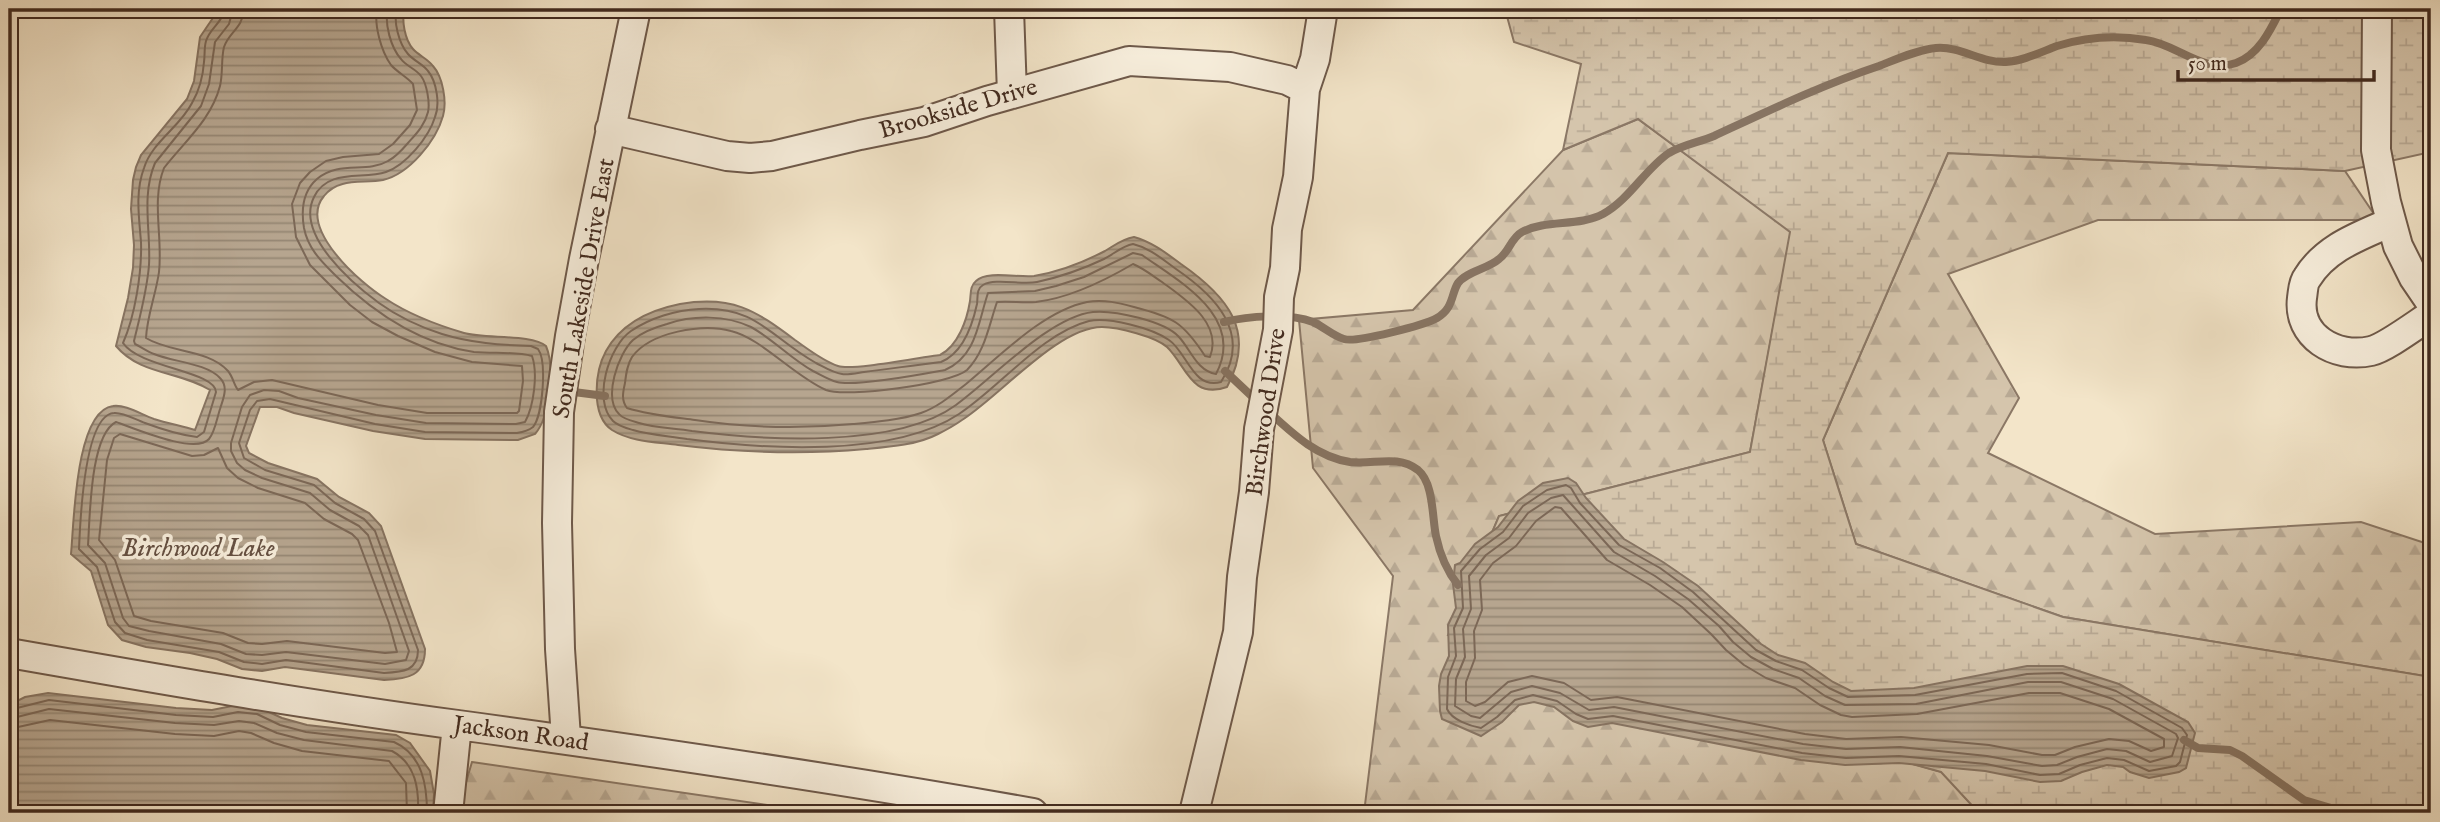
<svg xmlns="http://www.w3.org/2000/svg" width="2440" height="822" viewBox="0 0 2440 822" font-family="'IM FELL English',serif">
<style>
.forest{fill:url(#forest-firs);stroke:#8b7866;stroke-width:2}
.wetland{fill:url(#wetland-marsh);stroke:#8b7866;stroke-width:2}
.water{fill:url(#water-rules);stroke:#877462;stroke-width:2}
.lines{fill:none;stroke-linecap:round;stroke-linejoin:round}
.shore{stroke:#7c6857;stroke-width:2}
.stream{stroke:#877462;stroke-width:8}
.minor-casing{stroke:#6e594a;stroke-width:32}
.minor{stroke:#f7eedc;stroke-width:28}
.labels{text-anchor:middle;stroke-width:7;stroke-linejoin:round;paint-order:stroke}
.street-label{font-size:24px;fill:#412a1f;stroke:#f7eedc}
.water-label{font-size:26px;font-style:italic;fill:#644f41;stroke:#f7eedc}
</style>
<defs>
<pattern id="forest-firs" width="22" height="20" patternUnits="userSpaceOnUse" patternTransform="scale(1.75)"><rect width="22" height="20" fill="#d5c5ac"/><path d="M5 1l3.5 6h-7zM16 11l3.5 6h-7z" fill="#b8a994"/></pattern>
<pattern id="wetland-marsh" width="20" height="14" patternUnits="userSpaceOnUse" patternTransform="scale(1.75)"><rect width="20" height="14" fill="#d5c5ac"/><path d="M1 5h8M5 5V1M11 12h8M15 12V8" fill="none" stroke="#b8a994"/></pattern>
<pattern id="water-rules" width="6" height="5" patternUnits="userSpaceOnUse" patternTransform="scale(1.75)"><rect width="6" height="5" fill="#b6a58f"/><path d="M0 2.5h6" fill="none" stroke="#968774"/></pattern>
</defs>
<rect width="100%" height="100%" fill="#f3e5c9"/>
<filter id="stains"><feTurbulence type="fractalNoise" baseFrequency=".00286" numOctaves="4"/><feColorMatrix values="0 0 0 0 .2 0 0 0 0 .09 0 0 0 0 .02 0 0 0 .5 -.17"/></filter>
<radialGradient id="worn" r=".72"><stop offset=".6" stop-color="#630" stop-opacity="0"/><stop offset="1" stop-color="#630" stop-opacity=".3"/></radialGradient>
<path class="forest" d="M 1638,119 L 1791,231 L 1750,452 L 1499,516 L 1449,635 L 1942,772 L 1979,813 L 1364,813 L 1393,576 L 1313,468 L 1299,320 L 1413,310 L 1563,150 Z
M 1948,153 L 2345,171 L 2378,220 L 2098,220 L 1948,274 L 2019,398 L 1988,453 L 2155,534 L 2361,522 L 2431,545 L 2431,677 L 2063,617 L 1856,544 L 1823,440 Z
M 472,762 L 823,813 L 457,813 Z"/>
<path class="wetland" d="M 1505,9 L 2431,9 L 2431,152 L 2345,171 L 1948,153 L 1823,440 L 1856,544 L 2063,617 L 2431,677 L 2431,813 L 1979,813 L 1941,772 L 1448,635 L 1499,516 L 1750,452 L 1790,232 L 1638,119 L 1563,150 L 1581,64 L 1514,42 Z"/>
<path class="water" d="M 219,9 L 405,9 C 401,20 405,40 413,49 C 418,55 428,59 433,66 C 443,77 447,102 443,116 C 436,141 409,174 383,180 C 363,184 339,177 324,196 C 297,228 361,284 386,299 C 410,315 437,325 464,333 C 485,339 532,334 546,346 C 555,367 550,417 535,434 L 518,440 L 425,439 L 373,431 L 294,413 L 277,407 L 260,407 L 246,446 L 249,453 L 268,463 L 317,479 L 339,497 L 369,513 L 381,526 L 425,649 C 425,676 408,679 384,680 L 285,667 L 262,671 L 242,669 L 217,659 L 190,653 L 146,647 L 122,640 L 108,625 L 91,571 L 71,554 C 74,524 75,411 113,406 C 125,404 142,415 154,419 C 167,423 181,426 195,430 L 210,390 C 180,371 140,375 116,346 L 128,298 L 133,268 L 134,245 L 131,209 L 133,180 L 136,167 L 141,155 L 187,99 L 194,81 L 200,37 Z
M 1134,237 C 1152,242 1166,253 1181,264 C 1227,296 1257,331 1227,387 C 1191,400 1186,365 1167,347 C 1156,337 1118,327 1102,327 C 1058,327 1000,396 962,420 C 955,425 946,430 938,434 C 917,445 889,447 866,449 C 801,455 743,453 678,445 C 657,442 631,442 612,430 C 590,415 595,371 606,351 C 621,324 650,310 680,304 C 732,295 755,310 795,340 C 808,349 823,361 838,366 C 853,371 921,357 940,355 C 958,346 967,320 970,301 C 971,293 970,286 976,281 C 987,270 1019,278 1034,276 C 1058,272 1084,262 1105,251 C 1115,245 1122,239 1134,237 Z
M 1568,478 L 1576,483 L 1586,498 L 1624,539 L 1663,562 L 1698,586 L 1761,644 L 1778,655 L 1805,663 L 1833,682 L 1851,691 L 1914,688 L 2027,666 L 2063,666 L 2119,684 L 2188,722 L 2195,733 L 2186,768 L 2179,772 L 2149,778 L 2130,772 L 2123,767 L 2107,765 L 2082,772 L 2061,781 L 2040,782 L 1985,771 L 1899,763 L 1845,765 L 1801,760 L 1612,723 L 1588,727 L 1573,721 L 1554,707 L 1534,702 L 1519,705 L 1502,722 L 1481,736 L 1442,719 L 1440,711 L 1439,686 L 1441,674 L 1449,656 L 1448,625 L 1456,608 L 1453,584 L 1455,565 L 1460,563 L 1475,544 L 1498,527 L 1518,501 L 1543,483 Z
M 48,693 L 176,708 L 212,710 L 237,705 L 258,707 L 282,718 L 307,725 L 396,735 L 410,743 L 430,771 L 434,794 L 433,813 L 9,813 L 9,705 L 25,697 Z"/>
<g class="lines">
<path class="shore" d="M 225,9 C 223,22 210,28 206,41 C 204,48 205,55 204,62 C 203,76 199,91 192,103 C 180,127 152,142 144,168 C 135,192 139,217 141,242 C 142,272 135,316 123,343 C 140,368 215,371 216,392 L 204,432 L 197,437 C 180,435 161,429 145,423 C 136,420 123,412 114,413 C 84,415 80,525 79,549 L 97,567 L 115,622 L 125,633 L 147,640 L 219,652 L 244,662 L 262,664 L 286,660 L 384,673 C 403,672 418,671 418,650 L 375,531 L 364,519 L 335,503 L 314,485 L 265,470 L 244,458 L 239,443 L 250,410 L 257,401 L 270,399 L 375,424 L 425,432 L 517,433 C 523,432 528,431 533,427 C 543,415 547,361 538,349 L 531,346 C 500,345 471,343 442,334 C 420,327 397,316 379,303 C 353,284 295,235 314,197 C 328,168 362,180 386,172 C 406,165 429,137 435,117 C 440,105 437,82 428,71 C 423,64 414,61 408,54 C 399,44 393,21 397,9
M 233,9 L 229,24 L 215,42 L 209,84 L 201,106 L 155,163 C 141,196 151,231 149,265 C 147,291 140,316 134,341 L 135,344 C 141,347 148,352 154,354 C 173,362 206,363 220,378 C 229,387 223,399 220,409 C 217,418 215,432 209,439 C 195,455 134,428 116,422 C 90,435 90,517 88,545 L 105,563 L 123,618 L 129,626 L 149,631 L 221,644 L 246,654 L 262,655 L 286,652 L 385,664 L 406,660 L 409,651 L 368,535 L 359,526 L 330,510 L 310,493 L 262,478 L 245,470 L 237,463 L 231,451 L 231,443 L 242,407 L 250,395 L 264,390 L 279,391 L 298,398 L 376,415 L 426,423 L 516,424 L 525,422 C 534,406 538,373 532,356 C 514,351 493,354 474,352 C 420,344 374,313 336,276 C 322,262 308,249 304,228 C 301,210 302,192 317,179 C 340,160 366,174 388,161 C 396,157 402,150 408,143 C 416,134 425,125 428,112 C 430,103 427,84 421,76 C 416,69 406,66 401,59 C 391,48 384,23 388,9
M 244,9 C 243,28 229,32 224,47 C 221,59 223,74 220,86 C 211,120 185,141 164,168 C 151,201 163,237 159,272 C 156,294 147,316 146,338 C 170,353 208,349 228,371 C 233,377 234,385 238,390 L 254,382 L 272,380 L 378,405 L 427,413 L 517,413 L 519,411 L 523,381 L 522,366 L 472,362 L 435,352 L 398,336 L 372,322 L 350,305 L 310,265 L 296,237 L 292,204 L 300,183 L 310,172 L 326,161 L 343,157 L 379,154 L 393,144 L 410,125 L 417,110 L 413,84 C 407,77 397,72 391,65 C 381,51 374,25 377,9
M 1133,244 C 1150,248 1162,259 1176,269 C 1214,295 1253,333 1221,382 C 1193,390 1187,352 1169,340 C 1152,328 1109,317 1089,321 C 1042,333 999,388 959,414 C 893,458 763,449 687,439 C 669,436 650,435 633,430 C 626,428 618,426 613,421 C 592,400 609,346 631,331 C 650,318 676,310 699,309 C 757,306 771,338 816,363 C 824,367 833,373 842,374 C 848,375 857,373 864,372 C 889,369 915,365 941,362 C 963,353 972,327 977,304 C 978,297 976,289 983,285 C 995,278 1022,285 1037,282 C 1060,277 1083,269 1104,259 C 1114,254 1122,246 1133,244 Z
M 1133,253 L 1142,255 C 1180,282 1246,317 1216,374 C 1197,371 1191,350 1179,337 C 1165,321 1114,310 1093,312 C 1049,317 992,379 956,405 C 896,449 763,440 692,431 C 675,428 655,428 639,423 C 632,421 623,419 619,414 C 603,398 618,354 633,340 C 641,333 656,327 667,324 C 693,315 726,315 751,327 C 773,339 791,359 813,371 C 821,375 829,380 837,382 C 856,387 923,374 945,370 C 977,356 978,322 988,293 L 1035,291 L 1056,286 L 1084,277 Z
M 1133,264 C 1143,268 1153,276 1162,282 C 1185,299 1223,323 1210,357 L 1205,356 C 1183,322 1173,317 1134,307 C 1119,303 1104,299 1087,302 C 1043,311 1000,356 966,384 C 952,395 938,407 921,413 C 900,420 876,422 853,424 C 800,429 748,428 695,420 C 672,417 649,415 627,408 C 621,400 623,392 625,383 C 626,374 627,365 632,357 C 650,332 703,323 731,331 C 761,338 794,376 826,390 C 846,398 951,384 967,370 C 985,352 989,325 997,302 C 1010,301 1023,303 1036,302 C 1070,298 1104,281 1133,264 Z
M 120,434 L 192,456 L 204,455 L 218,448 L 227,468 L 238,478 L 258,488 L 305,503 L 324,519 L 352,534 L 358,540 L 389,623 L 397,652 L 385,653 L 287,641 L 262,644 L 248,643 L 223,633 L 151,621 L 134,616 L 115,560 L 99,540 L 107,460 L 114,438 Z
M 1566,485 L 1571,488 L 1580,503 L 1619,545 L 1660,568 L 1693,592 L 1756,650 L 1776,661 L 1802,670 L 1829,688 L 1848,697 L 1915,695 L 2027,674 L 2062,673 L 2116,691 L 2182,728 L 2187,735 L 2180,762 L 2176,766 L 2149,771 L 2124,760 L 2107,758 L 2080,765 L 2059,774 L 2040,775 L 1986,764 L 1899,756 L 1846,758 L 1802,753 L 1613,716 L 1588,719 L 1576,714 L 1557,701 L 1533,695 L 1515,700 L 1497,717 L 1481,728 C 1470,726 1452,720 1447,709 L 1448,677 L 1456,656 L 1454,628 L 1463,608 L 1461,571 L 1480,549 L 1503,532 L 1523,506 L 1547,490 Z
M 1563,495 L 1614,552 L 1655,576 L 1688,599 L 1719,626 L 1733,642 L 1751,657 L 1773,669 L 1799,678 L 1825,696 L 1845,705 L 1916,704 L 2028,682 L 2061,682 L 2113,699 L 2176,734 L 2178,738 L 2172,756 L 2150,762 L 2126,751 L 2107,749 L 2077,757 L 2057,765 L 2042,766 L 1987,756 L 1900,747 L 1846,749 L 1803,744 L 1614,707 L 1589,710 L 1560,693 L 1532,686 L 1511,692 L 1480,718 L 1471,716 L 1455,706 L 1456,679 L 1465,657 L 1463,629 L 1471,609 L 1469,576 L 1486,555 L 1509,538 L 1528,513 L 1551,498 Z
M 1555,507 L 1561,508 L 1607,560 L 1650,585 L 1682,607 L 1711,634 L 1726,650 L 1744,665 L 1766,678 L 1795,688 L 1820,705 L 1841,715 L 1852,717 L 1917,714 L 2029,693 L 2060,693 L 2109,709 L 2164,739 L 2164,747 L 2151,751 L 2129,741 L 2109,739 L 2075,747 L 2055,755 L 2042,755 L 1989,745 L 1901,737 L 1846,739 L 1805,734 L 1617,697 L 1591,700 L 1564,683 L 1532,676 L 1508,682 L 1485,702 L 1475,706 L 1466,701 L 1466,682 L 1475,658 L 1474,631 L 1482,610 L 1480,580 L 1493,563 L 1516,546 L 1536,521 Z
M 9,710 L 49,700 L 176,715 L 213,717 L 238,712 L 257,714 L 280,725 L 306,732 L 394,742 C 423,755 427,786 427,813
M 9,719 L 49,709 L 175,723 L 214,725 L 239,721 L 254,723 L 277,733 L 304,740 L 392,751 C 416,764 419,789 418,813
M 9,729 L 50,720 L 175,734 L 214,736 L 239,731 L 251,733 L 274,743 L 302,751 L 389,761 L 406,783 L 407,813"/>
<path class="stream" d="M 1224,322 C 1248,316 1289,313 1313,322 C 1324,327 1333,336 1344,339 C 1356,343 1425,325 1437,318 C 1454,308 1451,294 1458,283 C 1467,271 1488,269 1499,259 C 1509,252 1511,238 1522,232 C 1547,219 1578,227 1603,214 C 1630,199 1646,168 1669,153 C 1682,145 1700,142 1714,136 C 1768,111 1822,85 1879,66 C 1897,59 1917,50 1936,48 C 1961,46 1981,63 2006,62 C 2023,61 2041,52 2057,46 C 2086,37 2116,35 2146,40 C 2177,44 2203,74 2236,63 C 2259,55 2271,29 2281,9
M 1225,371 L 1259,403
M 566,391 L 605,396
M 1269,412 C 1293,434 1317,457 1350,462 C 1374,465 1397,454 1418,470 C 1434,483 1432,518 1436,536 C 1440,555 1446,570 1458,585
M 2184,740 L 2198,748 L 2230,750 L 2242,756 L 2304,800 L 2348,813"/>
<defs>
<path id="minor" d="M 1009,9 L 1012,94
M 2377,9 L 2376,150 L 2386,202 L 2398,246 L 2414,278 L 2431,303
M 610,129 L 727,156 L 750,158 L 772,156 L 860,135 L 924,122 L 987,101 L 1129,61 L 1230,67 L 1287,80 L 1305,89
M 2391,222 C 2360,236 2326,247 2307,278 C 2303,283 2303,292 2302,298 C 2297,336 2335,359 2371,351 C 2385,348 2417,324 2431,315
M 9,653 C 158,679 308,705 458,725 C 650,751 842,779 1033,813
M 566,738 L 560,649 L 557,523 L 559,412 L 570,336 L 584,259 L 636,9
M 448,813 L 457,725
M 1194,813 L 1238,632 L 1242,577 L 1254,492 L 1259,429 L 1278,330 L 1279,297 L 1285,268 L 1287,229 L 1298,177 L 1305,89 L 1315,59 L 1323,9"/>
</defs>
<use href="#minor" class="minor-casing"/>
<use href="#minor" class="minor"/>
</g>
<g class="labels">
<g class="street-label">
<text transform="translate(958 108) rotate(-16)" y="8">Brookside Drive</text>
<text transform="translate(583 288) rotate(-80)" y="8">South Lakeside Drive East</text>
<text transform="translate(1265 412) rotate(-82)" y="8">Birchwood Drive</text>
<text transform="translate(521 733) rotate(8)" y="8">Jackson Road</text>
</g>
<g class="water-label">
<text x="198" y="556">Birchwood Lake</text>
</g>
</g>
<rect width="2440" height="822" fill="none" stroke="#f3e5c9" stroke-width="35"/>
<rect x="10" y="10" width="2419" height="801" fill="none" stroke="#412a1f" stroke-width="3.5"/>
<rect x="18" y="18" width="2405" height="787" fill="none" stroke="#412a1f" stroke-width="2"/>
<path d="M2178 70v10h196v-10" fill="none" stroke="#412a1f" stroke-width="3.5"/>
<text x="2188" y="70" font-size="21" fill="#412a1f" stroke="#f7eedc" stroke-width="5" paint-order="stroke">50 m</text>
<rect width="100%" height="100%" filter="url(#stains)"/>
<rect width="100%" height="100%" fill="url(#worn)"/>
</svg>
